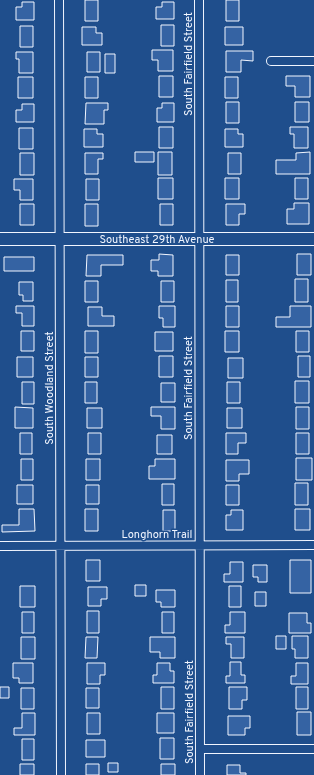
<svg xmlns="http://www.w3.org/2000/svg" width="314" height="775" viewBox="0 0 314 775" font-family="Overpass,sans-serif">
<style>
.building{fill:#3563a3;stroke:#f2f6ff}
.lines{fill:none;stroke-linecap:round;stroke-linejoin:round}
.street-casing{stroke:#f2f6ff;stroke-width:10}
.secondary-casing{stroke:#f2f6ff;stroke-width:14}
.street{stroke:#1f4e8c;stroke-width:8}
.secondary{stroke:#1f4e8c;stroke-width:12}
.labels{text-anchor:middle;stroke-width:3;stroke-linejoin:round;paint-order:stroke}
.street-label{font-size:11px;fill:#f2f6ff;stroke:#1f4e8c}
</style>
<rect width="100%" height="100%" fill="#1f4e8c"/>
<path class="building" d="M 85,0 L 98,0 L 98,21 L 85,21 Z
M 226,0 L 239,0 L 239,21 L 226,21 Z
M 22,2 L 34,2 L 34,20 L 16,20 L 16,7 L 22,7 Z
M 162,2 L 174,2 L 174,19 L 156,19 L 156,7 L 162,7 Z
M 161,25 L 174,25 L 174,46 L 161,46 Z
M 20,26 L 33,26 L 33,47 L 20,47 Z
M 82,27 L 96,27 L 96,33 L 102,33 L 102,45 L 82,45 Z
M 225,27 L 243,27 L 243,45 L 225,45 Z
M 152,50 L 173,50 L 173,71 L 158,71 L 158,60 L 152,60 Z
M 226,51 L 253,51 L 253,61 L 241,60 L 241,72 L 226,72 Z
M 16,52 L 33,52 L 33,73 L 19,73 L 19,59 L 16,59 Z
M 87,52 L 100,52 L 100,72 L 87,72 Z
M 105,54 L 115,54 L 115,73 L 105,73 Z
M 159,76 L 173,76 L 173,97 L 159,97 Z
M 286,76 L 310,76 L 310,97 L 295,97 L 295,86 L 286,86 Z
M 18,77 L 33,77 L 33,98 L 18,98 Z
M 85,77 L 98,77 L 98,98 L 85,98 Z
M 225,77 L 238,77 L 238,98 L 225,98 Z
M 226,102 L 239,102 L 239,123 L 226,123 Z
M 295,102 L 309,102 L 309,122 L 295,122 Z
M 86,103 L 108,103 L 108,110 L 104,110 L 104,124 L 85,124 Z
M 162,103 L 174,103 L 174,122 L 157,122 L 157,108 L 162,108 Z
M 22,104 L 34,104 L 34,122 L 16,122 L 16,110 L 22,110 Z
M 159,127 L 173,127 L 173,148 L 159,148 Z
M 290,127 L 308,127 L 308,148 L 294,148 L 294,134 L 290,134 Z
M 19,128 L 33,128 L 33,149 L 19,149 Z
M 84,129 L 97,129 L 97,134 L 103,134 L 103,147 L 84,147 Z
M 225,129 L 238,129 L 238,134 L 243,134 L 243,147 L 225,147 Z
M 135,152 L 154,152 L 154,162 L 135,162 Z
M 158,152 L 172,152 L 172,175 L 158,175 Z
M 310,152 L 310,174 L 276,174 L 276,160 L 296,160 L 296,153 Z
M 20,153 L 34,153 L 34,175 L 20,175 Z
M 85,153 L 103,153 L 103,159 L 98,159 L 98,174 L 85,174 Z
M 228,153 L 241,153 L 241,174 L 228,174 Z
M 158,178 L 173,178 L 173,199 L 158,199 Z
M 225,178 L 239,178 L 239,199 L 225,199 Z
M 295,178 L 308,178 L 308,199 L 295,199 Z
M 14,179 L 33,179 L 33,200 L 20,200 L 20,190 L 14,190 Z
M 86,179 L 99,179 L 99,200 L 86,200 Z
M 294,203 L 309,203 L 309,224 L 287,224 L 287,209 L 294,209 Z
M 20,204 L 34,204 L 34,225 L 20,225 Z
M 85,204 L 98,204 L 98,226 L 85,226 Z
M 160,204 L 173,204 L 173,225 L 160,225 Z
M 226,204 L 245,204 L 245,214 L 239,214 L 239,225 L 226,225 Z
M 159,254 L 173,255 L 173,276 L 158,276 L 158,271 L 151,271 L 151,260 L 159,260 Z
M 297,254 L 311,254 L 311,275 L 297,275 Z
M 87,255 L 123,255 L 123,265 L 101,265 L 101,276 L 86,276 Z
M 226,255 L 239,255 L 239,275 L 226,275 Z
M 4,257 L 34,257 L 34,271 L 4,271 Z
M 295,279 L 308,279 L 308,302 L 295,302 Z
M 226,280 L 238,280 L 238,302 L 226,302 Z
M 85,281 L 98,281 L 98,302 L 85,302 Z
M 161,281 L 174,281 L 174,302 L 161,302 Z
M 19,282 L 33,282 L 33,301 L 23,301 L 23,295 L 19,295 Z
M 16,306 L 34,306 L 34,326 L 22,326 L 22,313 L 16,313 Z
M 159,306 L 175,306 L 175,327 L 163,327 L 163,318 L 159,318 Z
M 226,306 L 239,306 L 239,327 L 226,327 Z
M 290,306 L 311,306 L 311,327 L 276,327 L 276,317 L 290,317 Z
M 88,307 L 102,307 L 102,316 L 114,316 L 114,326 L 88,326 Z
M 21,331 L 34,331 L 34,351 L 21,351 Z
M 85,331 L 98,331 L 98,353 L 85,353 Z
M 225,331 L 239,331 L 239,352 L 225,352 Z
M 296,331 L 309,331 L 309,352 L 296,352 Z
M 155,332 L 173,332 L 173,351 L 155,351 Z
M 159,356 L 173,356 L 173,377 L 159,377 Z
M 298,356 L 310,356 L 310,377 L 298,377 Z
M 17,357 L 33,357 L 33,377 L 17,377 Z
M 85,357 L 98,357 L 98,377 L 85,377 Z
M 228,358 L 243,358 L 243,378 L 228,378 Z
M 295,381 L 309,381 L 309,403 L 295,403 Z
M 22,382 L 34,382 L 34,404 L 22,404 Z
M 85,382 L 97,382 L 97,403 L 85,403 Z
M 227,382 L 240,382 L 240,403 L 227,403 Z
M 161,383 L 175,383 L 175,402 L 161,402 Z
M 15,407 L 33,408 L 33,428 L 15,428 Z
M 151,407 L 175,407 L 175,429 L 161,429 L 161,416 L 151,416 Z
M 296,407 L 309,407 L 309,429 L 296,429 Z
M 87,408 L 102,408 L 102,428 L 87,428 Z
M 227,408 L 242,408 L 242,428 L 227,428 Z
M 20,433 L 32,433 L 32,454 L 20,454 Z
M 88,433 L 101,433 L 101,454 L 88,454 Z
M 226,433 L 246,433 L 246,443 L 238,443 L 238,454 L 226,454 Z
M 296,433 L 309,433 L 309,454 L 296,454 Z
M 157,435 L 172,435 L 172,454 L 157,454 Z
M 296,458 L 312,458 L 312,480 L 296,480 Z
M 21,459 L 33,459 L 33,480 L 21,480 Z
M 86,459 L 100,459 L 100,480 L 86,480 Z
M 155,459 L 175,459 L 175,479 L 149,479 L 149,466 L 155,466 Z
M 226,460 L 249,460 L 249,474 L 239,474 L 239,481 L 226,481 Z
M 295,483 L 308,483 L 308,505 L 295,505 Z
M 162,484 L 174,484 L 174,505 L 162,505 Z
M 17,485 L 33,485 L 33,504 L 17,504 Z
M 86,485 L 99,485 L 99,504 L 86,504 Z
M 226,485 L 239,485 L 239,505 L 226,505 Z
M 19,509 L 34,509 L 35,531 L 2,532 L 2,525 L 19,525 Z
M 85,509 L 98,509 L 98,531 L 85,531 Z
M 295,509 L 310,509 L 310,530 L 295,530 Z
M 163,510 L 175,510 L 175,531 L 163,531 Z
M 231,510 L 243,510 L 243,530 L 226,530 L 226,515 L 231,515 Z
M 86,560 L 100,560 L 100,581 L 86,581 Z
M 290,560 L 311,560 L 311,593 L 290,593 Z
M 230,562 L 243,562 L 243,582 L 224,582 L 224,574 L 230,574 Z
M 253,565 L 267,565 L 267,582 L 258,582 L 258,577 L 253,577 Z
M 135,585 L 146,585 L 146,596 L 135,596 Z
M 20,586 L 35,586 L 35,607 L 20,607 Z
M 229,586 L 241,586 L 241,607 L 229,607 Z
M 88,587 L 107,587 L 107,599 L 101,599 L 101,606 L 88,606 Z
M 156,590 L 175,590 L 175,607 L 161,607 L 161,602 L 156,602 Z
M 255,592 L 266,592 L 266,606 L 255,606 Z
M 87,611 L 99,611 L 99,633 L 87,633 Z
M 22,612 L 34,612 L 34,633 L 22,633 Z
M 162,612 L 174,612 L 174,633 L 162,633 Z
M 230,612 L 245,612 L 245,633 L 225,633 L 225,625 L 230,625 Z
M 289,613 L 307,613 L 307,623 L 311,623 L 311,633 L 289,633 Z
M 276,636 L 286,636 L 286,649 L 276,649 Z
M 292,636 L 308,636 L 308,658 L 295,658 L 295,649 L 292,649 Z
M 21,637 L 35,637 L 35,659 L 21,659 Z
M 86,637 L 98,637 L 97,658 L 85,658 Z
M 150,637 L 175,637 L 175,658 L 160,658 L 160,652 L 150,652 Z
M 226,637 L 244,637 L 244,658 L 231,658 L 231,644 L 226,644 Z
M 230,662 L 241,662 L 241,675 L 245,675 L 245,683 L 226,683 L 226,676 L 230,676 Z
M 13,663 L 33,663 L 33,683 L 19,683 L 19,678 L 13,678 Z
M 87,663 L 105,663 L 105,675 L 100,675 L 100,684 L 87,684 Z
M 157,663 L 170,663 L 170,671 L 174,671 L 174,683 L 153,683 L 153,675 L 157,675 Z
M 296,663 L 308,663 L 308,684 L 291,684 L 291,676 L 296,676 Z
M 0,687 L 9,687 L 9,698 L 0,698 Z
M 161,687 L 174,687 L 174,709 L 161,709 Z
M 229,687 L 247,687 L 247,700 L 242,700 L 242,709 L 229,709 Z
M 296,687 L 308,687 L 308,709 L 296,709 Z
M 21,688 L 34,688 L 34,709 L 21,709 Z
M 86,688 L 99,688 L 99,708 L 86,708 Z
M 297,712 L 311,712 L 311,735 L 297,735 Z
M 22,713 L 35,713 L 35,735 L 14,735 L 14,728 L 22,728 Z
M 87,713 L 100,713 L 100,734 L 87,734 Z
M 157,713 L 174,713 L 174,733 L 157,733 Z
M 228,716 L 250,716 L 250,728 L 245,728 L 245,735 L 228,735 Z
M 160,738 L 174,738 L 174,759 L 160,759 Z
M 22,739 L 34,739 L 34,760 L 22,760 Z
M 86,740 L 105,740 L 105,757 L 86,757 Z
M 108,763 L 118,763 L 118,772 L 108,772 Z
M 20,764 L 34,764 L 34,775 L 20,775 Z
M 86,764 L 99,764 L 99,775 L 86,775 Z
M 161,764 L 175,764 L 175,775 L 161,775 Z
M 227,765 L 240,765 L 240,773 L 246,773 L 246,775 L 227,775 Z"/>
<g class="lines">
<defs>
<path id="street" d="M 59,0 L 61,775
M 199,0 L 200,775
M 271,61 L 314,61
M 0,546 L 314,545
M 200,749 L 314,749"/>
<g id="secondary">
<path id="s1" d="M 0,239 L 314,239"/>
</g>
</defs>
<use href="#street" class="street-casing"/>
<use href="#secondary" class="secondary-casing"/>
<use href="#street" class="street"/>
<use href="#secondary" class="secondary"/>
</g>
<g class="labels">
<g class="street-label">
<text transform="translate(188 64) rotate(-90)" y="4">South Fairfield Street</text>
<text dy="4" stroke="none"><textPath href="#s1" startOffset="157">Southeast 29th Avenue</textPath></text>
<text transform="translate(49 388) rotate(-90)" y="4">South Woodland Street</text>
<text transform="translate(188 388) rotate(-90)" y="4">South Fairfield Street</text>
<text x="157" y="538">Longhorn Trail</text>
<text transform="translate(189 712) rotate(-90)" y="4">South Fairfield Street</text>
</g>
</g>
</svg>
